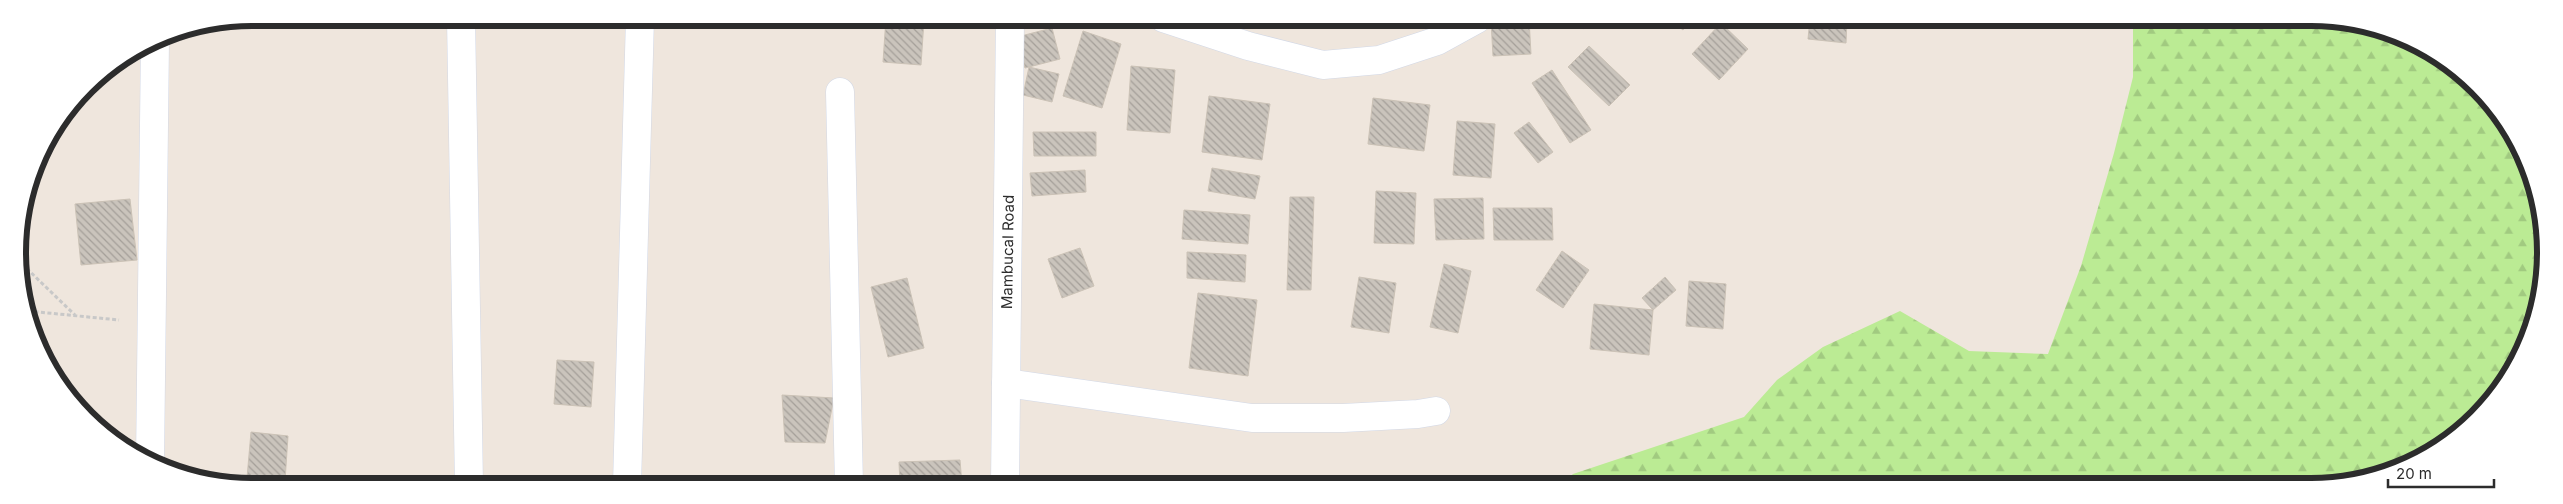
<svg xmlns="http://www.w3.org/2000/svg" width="2563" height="504" viewBox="0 0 2563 504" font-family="Inter,sans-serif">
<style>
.forest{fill:url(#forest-firs)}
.building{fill:url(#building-back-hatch);stroke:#cbc2b6}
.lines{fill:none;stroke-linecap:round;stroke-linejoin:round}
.street-casing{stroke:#d2d8e6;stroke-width:29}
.secondary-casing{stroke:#d2d8e6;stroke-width:29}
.path{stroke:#c8c8c8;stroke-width:3;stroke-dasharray:4 2.5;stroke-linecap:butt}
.street{stroke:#fff;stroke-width:28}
.secondary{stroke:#fff;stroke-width:28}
.labels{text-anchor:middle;stroke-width:4.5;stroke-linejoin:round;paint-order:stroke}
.street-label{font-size:15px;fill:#2c2c2c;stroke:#fff}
.rim{fill:none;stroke:#2c2c2c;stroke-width:6}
</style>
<defs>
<pattern id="forest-firs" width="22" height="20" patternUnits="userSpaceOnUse" patternTransform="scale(1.25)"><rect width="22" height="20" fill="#bbeb94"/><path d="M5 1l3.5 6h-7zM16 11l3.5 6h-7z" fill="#a1ca80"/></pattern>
<pattern id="building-back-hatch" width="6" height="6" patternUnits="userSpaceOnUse" patternTransform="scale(1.25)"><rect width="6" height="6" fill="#cac4bc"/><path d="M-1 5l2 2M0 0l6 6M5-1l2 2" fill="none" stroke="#a49f99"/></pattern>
</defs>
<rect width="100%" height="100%" fill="#efe6dd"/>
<path class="forest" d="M 2133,19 L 2341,19 L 2428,49 L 2497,109 L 2537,191 L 2544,282 L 2521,355 L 2477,418 L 2414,462 L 2327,486 L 1560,485 L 1573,474 L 1744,417 L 1777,380 L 1823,347 L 1900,311 L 1969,351 L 2048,354 L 2081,266 L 2114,153 L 2133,77 Z"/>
<path class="building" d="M 886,18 L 924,20 L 921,65 L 883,62 Z
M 1529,19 L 1531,54 L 1493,56 L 1491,21 Z
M 1572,19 L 1593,19 L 1584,29 Z
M 1669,19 L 1691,19 L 1683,30 Z
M 1810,19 L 1847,19 L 1846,43 L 1808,39 Z
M 1721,23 L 1748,49 L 1719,80 L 1692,54 Z
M 1052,28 L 1060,59 L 1025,68 L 1017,37 Z
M 1083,31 L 1121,44 L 1102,108 L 1063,96 Z
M 1589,46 L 1630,85 L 1609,106 L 1568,67 Z
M 1131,66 L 1175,70 L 1170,133 L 1127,130 Z
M 1029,67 L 1059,74 L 1052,102 L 1023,95 Z
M 1552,70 L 1591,130 L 1570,143 L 1532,83 Z
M 1209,96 L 1270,104 L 1262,160 L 1202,152 Z
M 1373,98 L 1430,105 L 1424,151 L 1368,144 Z
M 1457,121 L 1495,124 L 1491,178 L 1453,175 Z
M 1529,122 L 1553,152 L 1538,163 L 1514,133 Z
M 1033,132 L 1096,132 L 1096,156 L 1034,156 Z
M 1212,168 L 1260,176 L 1255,199 L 1208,191 Z
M 1085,170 L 1086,192 L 1032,196 L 1030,173 Z
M 1376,191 L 1416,193 L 1414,244 L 1374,243 Z
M 1290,197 L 1314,197 L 1311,290 L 1287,290 Z
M 1483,198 L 1484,239 L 1436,240 L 1434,199 Z
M 130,199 L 137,260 L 81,265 L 75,204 Z
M 1493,208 L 1552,208 L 1553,240 L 1494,240 Z
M 1184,210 L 1250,215 L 1248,244 L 1182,239 Z
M 1080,248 L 1094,286 L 1062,298 L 1048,259 Z
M 1562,251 L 1589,270 L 1563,308 L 1536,290 Z
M 1187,252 L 1246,255 L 1245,282 L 1187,278 Z
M 1444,264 L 1471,271 L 1458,333 L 1430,327 Z
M 1359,277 L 1396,283 L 1389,333 L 1351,327 Z
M 1665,277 L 1676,290 L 1653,310 L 1642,298 Z
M 907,278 L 924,348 L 888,357 L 871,287 Z
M 1689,281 L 1726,284 L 1723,329 L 1686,326 Z
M 1198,293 L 1257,300 L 1248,376 L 1189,368 Z
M 1594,304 L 1653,310 L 1649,355 L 1590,349 Z
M 557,360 L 594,362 L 591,407 L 554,404 Z
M 782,395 L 834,398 L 825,443 L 785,442 Z
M 251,432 L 288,436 L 285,481 L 247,478 Z
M 960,460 L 962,485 L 900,485 L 899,462 Z"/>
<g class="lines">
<defs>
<path id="street" d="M 461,18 L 469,485
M 1163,18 L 1248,46 L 1323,65 L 1379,60 L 1437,41 L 1477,19
M 840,92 L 849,485
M 1006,383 L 1252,418 L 1343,418 L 1418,414 L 1436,411
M 150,463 L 155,40
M 627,485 L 640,18"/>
<path id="secondary" d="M 1005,485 L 1010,18"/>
</defs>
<use href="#street" class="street-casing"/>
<use href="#secondary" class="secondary-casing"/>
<path class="path" d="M 22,264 L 75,315
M 28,311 L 119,320"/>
<use href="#street" class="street"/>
<use href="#secondary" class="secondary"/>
</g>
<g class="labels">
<g class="street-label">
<text transform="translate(1008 252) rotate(-89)" y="5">Mambucal Road</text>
</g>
</g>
<path d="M0 0H2563V504H0ZM252 26H2311A226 226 0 0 1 2537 252V252A226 226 0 0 1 2311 478H252A226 226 0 0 1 26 252V252A226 226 0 0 1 252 26Z" fill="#fff" fill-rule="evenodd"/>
<path class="rim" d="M252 26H2311A226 226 0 0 1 2537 252V252A226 226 0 0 1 2311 478H252A226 226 0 0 1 26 252V252A226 226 0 0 1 252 26Z"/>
<path d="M2388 479v8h106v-8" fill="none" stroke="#2c2c2c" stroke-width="2.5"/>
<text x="2396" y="479" font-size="15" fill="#2c2c2c" stroke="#ffffff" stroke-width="4" paint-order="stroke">20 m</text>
</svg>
